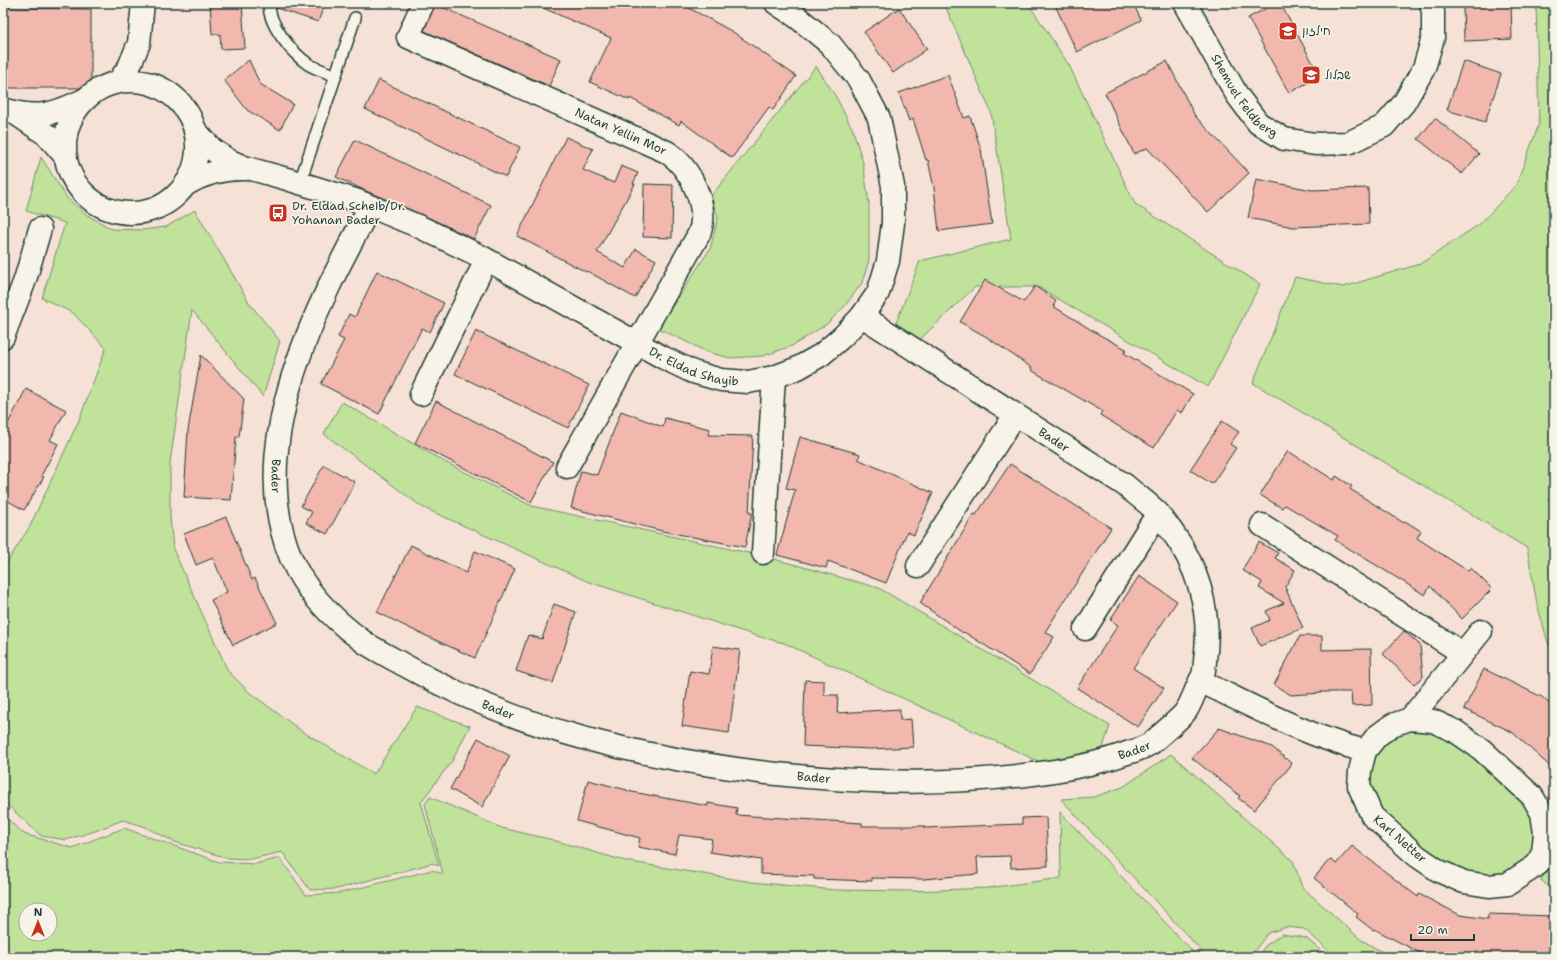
<svg xmlns="http://www.w3.org/2000/svg" width="1557" height="960" viewBox="0 0 1557 960" font-family="'Shantell Sans','Playpen Sans Hebrew',sans-serif">
<style>
.green{fill:#c0e29b;stroke:#709068;fill-rule:evenodd}
.building{fill:#f2b7ad;stroke:#1f3d34}
.lines{fill:none;stroke-linecap:round;stroke-linejoin:round}
.service-casing{stroke:#1f3d34;stroke-width:14}
.minor-casing{stroke:#1f3d34;stroke-width:25}
.tertiary-casing{stroke:#1f3d34;stroke-width:25}
.service{stroke:#f7f3e8;stroke-width:11}
.minor{stroke:#f7f3e8;stroke-width:22}
.tertiary{stroke:#f7f3e8;stroke-width:22}
.labels{text-anchor:middle;stroke-width:3.5;stroke-linejoin:round;paint-order:stroke}
.poi-label{font-size:12px;fill:#1f3d34;stroke:#f7f3e8;text-anchor:start}
.street-label{font-size:12px;fill:#1f3d34;stroke:#f7f3e8}
</style>
<rect width="100%" height="100%" fill="#f6e1d6"/>
<filter id="ink" filterUnits="userSpaceOnUse"><feTurbulence type="fractalNoise" baseFrequency=".025" numOctaves="2"/><feDisplacementMap in="SourceGraphic" scale="8" xChannelSelector="R" yChannelSelector="G"/><feConvolveMatrix kernelMatrix="1 2 1 2 8 2 1 2 1" color-interpolation-filters="sRGB"/></filter>
<g filter="url(#ink)">
<path class="green" d="M 940,3 L 1028,3 L 1069,65 L 1135,204 L 1260,284 L 1208,387 L 1038,287 L 975,287 L 913,346 L 891,336 L 920,261 L 1011,239 L 991,112 L 947,10 Z
M 1536,3 L 1554,3 L 1554,651 L 1548,643 L 1537,604 L 1527,548 L 1253,383 L 1295,277 L 1343,287 L 1420,264 L 1481,223 L 1516,185 L 1539,124 Z
M 816,66 L 836,97 L 853,130 L 863,163 L 869,203 L 869,260 L 862,283 L 844,307 L 827,324 L 792,346 L 763,356 L 730,358 L 707,352 L 658,328 L 710,249 L 718,218 L 711,196 Z
M 41,157 L 67,198 L 87,215 L 112,229 L 142,230 L 166,227 L 195,210 L 250,304 L 280,341 L 263,397 L 192,310 L 170,463 L 170,516 L 173,549 L 228,671 L 250,693 L 303,732 L 374,774 L 417,707 L 470,726 L 452,761 L 421,802 L 439,866 L 433,863 L 337,889 L 310,890 L 282,852 L 251,859 L 227,858 L 175,842 L 143,826 L 123,820 L 95,831 L 66,840 L 41,836 L 3,801 L 3,569 L 30,526 L 79,420 L 106,348 L 73,313 L 42,298 L 65,223 L 26,211 Z
M 342,402 L 443,461 L 532,506 L 767,557 L 879,588 L 1110,726 L 1101,753 L 1042,763 L 784,643 L 757,636 L 589,582 L 422,507 L 324,434 Z
M 1411,727 L 1431,729 L 1476,756 L 1525,802 L 1534,816 L 1537,833 L 1530,860 L 1505,876 L 1466,874 L 1443,864 L 1379,810 L 1368,784 L 1373,755 L 1383,743 Z
M 1171,754 L 1293,861 L 1302,887 L 1360,939 L 1391,957 L 1336,957 L 1304,929 L 1287,927 L 1268,933 L 1250,957 L 1207,957 L 1061,799 L 1094,797 L 1123,787 Z
M 430,797 L 502,828 L 553,840 L 625,861 L 752,882 L 835,890 L 913,891 L 988,888 L 1061,878 L 1060,812 L 1198,957 L 3,957 L 3,815 L 24,834 L 72,848 L 124,828 L 219,862 L 255,864 L 280,858 L 306,895 L 340,893 L 432,870 L 443,874 L 425,804 ZM 26,910 L 50,910 L 50,934 L 26,934 Z
M 1553,861 L 1554,861 L 1554,891 L 1541,880 Z
M 1282,934 L 1306,938 L 1328,957 L 1258,957 L 1265,946 Z"/>
<path class="building" d="M 210,3 L 242,3 L 245,48 L 221,49 L 220,34 L 212,35 Z
M 276,3 L 325,3 L 318,22 L 276,8 Z
M 532,3 L 680,3 L 733,32 L 796,76 L 773,110 L 769,107 L 732,158 L 681,121 L 679,125 L 630,98 L 629,100 L 590,82 L 611,38 Z
M 1054,3 L 1133,3 L 1141,20 L 1077,52 Z
M 1276,3 L 1280,3 L 1320,76 L 1289,93 L 1248,18 Z
M 1463,3 L 1511,3 L 1512,39 L 1464,41 Z
M 435,4 L 561,59 L 549,86 L 424,31 Z
M 5,8 L 91,9 L 91,88 L 87,87 L 79,88 L 4,88 Z
M 899,8 L 927,49 L 893,73 L 864,32 Z
M 249,60 L 260,84 L 293,104 L 280,130 L 247,110 L 224,80 Z
M 1167,61 L 1195,116 L 1249,173 L 1208,212 L 1147,148 L 1134,154 L 1105,93 Z
M 1463,61 L 1501,74 L 1485,122 L 1447,110 Z
M 948,75 L 964,118 L 970,116 L 981,149 L 992,224 L 939,231 L 934,188 L 928,160 L 926,160 L 913,119 L 909,121 L 899,93 Z
M 379,80 L 520,147 L 506,177 L 365,109 Z
M 1435,118 L 1479,154 L 1462,174 L 1418,139 Z
M 566,137 L 593,149 L 583,170 L 614,183 L 621,166 L 638,173 L 633,184 L 635,184 L 597,252 L 625,268 L 636,249 L 656,260 L 635,298 L 587,271 L 586,272 L 517,236 Z
M 355,140 L 491,205 L 474,239 L 425,216 L 366,191 L 336,177 Z
M 1256,179 L 1312,190 L 1368,188 L 1369,224 L 1293,227 L 1248,218 Z
M 644,184 L 673,185 L 672,238 L 643,237 Z
M 377,271 L 444,303 L 430,332 L 422,328 L 379,414 L 321,384 L 344,340 L 338,337 L 349,314 L 355,317 Z
M 985,280 L 1024,302 L 1035,286 L 1056,301 L 1053,306 L 1098,334 L 1126,349 L 1124,353 L 1193,394 L 1182,413 L 1177,410 L 1154,448 L 1100,415 L 1102,411 L 1031,370 L 1032,368 L 985,336 L 960,322 Z
M 476,331 L 589,385 L 568,428 L 455,374 Z
M 201,355 L 244,399 L 239,437 L 236,437 L 231,500 L 184,497 L 188,430 Z
M 26,389 L 66,410 L 50,440 L 58,444 L 41,476 L 44,477 L 24,510 L 3,498 L 3,433 Z
M 436,401 L 553,462 L 531,502 L 415,443 Z
M 621,411 L 663,427 L 665,418 L 710,429 L 708,435 L 753,436 L 749,513 L 752,513 L 745,547 L 662,531 L 571,508 L 581,471 L 597,475 Z
M 1222,421 L 1239,432 L 1230,444 L 1236,448 L 1212,484 L 1190,470 Z
M 800,437 L 860,454 L 858,459 L 933,493 L 914,535 L 907,532 L 886,583 L 828,561 L 826,568 L 777,555 L 795,490 L 786,488 Z
M 1288,451 L 1334,480 L 1336,476 L 1352,486 L 1350,489 L 1404,523 L 1405,521 L 1421,531 L 1417,538 L 1468,571 L 1471,568 L 1492,589 L 1462,619 L 1430,586 L 1425,595 L 1335,540 L 1338,536 L 1285,505 L 1282,508 L 1260,495 Z
M 1010,464 L 1111,528 L 1045,632 L 1054,637 L 1030,674 L 964,632 L 963,633 L 920,603 L 974,514 L 976,515 Z
M 324,465 L 355,482 L 327,534 L 306,523 L 312,512 L 301,506 Z
M 226,517 L 252,580 L 255,578 L 277,623 L 233,645 L 211,600 L 227,592 L 213,558 L 196,565 L 184,534 Z
M 1259,542 L 1278,553 L 1275,558 L 1295,570 L 1285,587 L 1303,628 L 1260,646 L 1252,628 L 1270,620 L 1266,611 L 1284,603 L 1259,588 L 1262,582 L 1242,570 Z
M 411,545 L 466,573 L 475,551 L 515,569 L 475,658 L 411,629 L 377,612 Z
M 1139,576 L 1177,601 L 1133,668 L 1164,688 L 1138,727 L 1077,688 L 1118,625 L 1110,620 Z
M 554,604 L 576,612 L 553,683 L 516,671 L 528,635 L 542,639 Z
M 1404,631 L 1420,645 L 1423,677 L 1414,684 L 1383,654 Z
M 1300,636 L 1322,636 L 1322,650 L 1371,649 L 1372,705 L 1352,706 L 1351,692 L 1321,692 L 1321,693 L 1291,695 L 1274,685 Z
M 713,646 L 740,650 L 729,733 L 682,726 L 690,671 L 709,674 Z
M 1484,669 L 1542,697 L 1554,708 L 1554,770 L 1512,732 L 1464,709 Z
M 805,680 L 824,681 L 824,695 L 838,695 L 837,713 L 900,709 L 900,720 L 911,719 L 913,747 L 871,749 L 803,746 Z
M 1219,728 L 1272,747 L 1292,764 L 1254,810 L 1238,798 L 1240,796 L 1192,758 Z
M 478,738 L 510,756 L 482,807 L 450,789 Z
M 588,780 L 627,790 L 627,791 L 708,806 L 708,803 L 737,808 L 736,815 L 862,823 L 862,826 L 924,826 L 924,828 L 1022,824 L 1022,818 L 1046,817 L 1048,866 L 1011,868 L 1010,856 L 977,857 L 978,874 L 924,879 L 872,878 L 872,881 L 814,879 L 814,876 L 761,874 L 761,860 L 710,852 L 712,839 L 679,835 L 675,854 L 638,847 L 640,838 L 577,821 Z
M 1352,846 L 1418,897 L 1419,894 L 1460,915 L 1488,919 L 1488,914 L 1554,916 L 1554,957 L 1428,957 L 1374,929 L 1373,930 L 1356,917 L 1358,914 L 1314,878 L 1330,859 L 1336,864 Z"/>
<g class="lines">
<defs>
<path id="service" d="M 269,3 C 268,24 291,52 308,64 C 316,69 327,72 336,76
M 300,182 L 355,18"/>
<g id="minor">
<path id="s1" d="M 423,3 L 408,37 L 667,152 C 690,167 710,207 699,234 L 567,467"/>
<path id="s2" d="M 1185,3 L 1237,95 L 1258,123 L 1284,139 L 1315,144 L 1348,143 L 1384,126 L 1404,103 L 1424,68 L 1433,38 L 1433,12 L 1431,3"/>
<path id="s3" d="M 195,130 L 213,150 L 228,160 L 244,167 L 287,179 L 355,200 L 420,227 L 482,257 L 664,358 L 693,372 L 721,380 L 748,382 L 774,377 L 798,368 L 821,355 L 842,337 L 862,316 L 878,293 L 888,261 L 893,223 L 893,186 L 879,118 L 859,80 L 830,44 L 797,17 L 776,3"/>
<path d="M 185,185 C 203,174 225,168 246,169"/>
<path id="s4" d="M 370,207 C 317,305 243,444 291,558 C 305,592 334,620 364,642 C 377,651 392,658 406,666 C 518,730 641,757 767,773 C 856,783 944,786 1033,774 C 1065,770 1097,764 1127,753 C 1135,751 1143,748 1150,744 C 1157,738 1180,719 1186,711 C 1190,705 1193,697 1196,690 C 1198,685 1201,680 1203,675 C 1205,668 1205,659 1206,651 C 1210,608 1197,565 1171,530 C 1166,524 1162,517 1156,511 C 1147,502 1135,494 1125,485 L 862,316"/>
<path d="M 3,337 L 25,280 L 40,229"/>
<path d="M 421,394 L 486,260"/>
<path d="M 1262,525 L 1462,653"/>
<path d="M 763,553 L 774,377"/>
<path d="M 918,566 L 1015,415"/>
<path d="M 1085,629 L 1158,513"/>
<path d="M 1200,681 C 1254,707 1307,736 1365,751"/>
<path d="M 1410,719 L 1433,721 L 1455,731 L 1481,749 L 1532,796 L 1542,813 L 1545,833 L 1543,852 L 1537,865 L 1508,884 L 1489,886 L 1464,882 L 1439,871 L 1417,856 L 1372,816 L 1359,786 L 1360,771 L 1365,751 L 1377,736 L 1392,725 Z"/>
<path d="M 1410,719 L 1481,631"/>
</g>
<path id="tertiary" d="M65 147a66 66 0 1 1 132 0a66 66 0 1 1-132 0Z
M 118,82 L 129,67 L 139,43 L 143,3
M 3,109 C 38,120 54,114 86,99
M 16,114 L 47,135 L 66,157"/>
</defs>
<use href="#service" class="service-casing"/>
<use href="#minor" class="minor-casing"/>
<use href="#tertiary" class="tertiary-casing"/>
<use href="#service" class="service"/>
<use href="#minor" class="minor"/>
<use href="#tertiary" class="tertiary"/>
</g>
</g>
<defs>
<symbol id="school-square" viewBox="-11 -11 22 22"><rect x="-9" y="-9" width="18" height="18" rx="4" fill="#c8321e" stroke="#f7f3e8"/><path d="M0-5L7-2L0 1L-7-2ZM-4 1L0 2.5L4 1V4Q0 6-4 4Z" fill="#fff"/></symbol>
<symbol id="bus-square" viewBox="-11 -11 22 22"><rect x="-9" y="-9" width="18" height="18" rx="4" fill="#c8321e" stroke="#f7f3e8"/><path d="M-5-6H5V4H4V6H2V4H-2V6H-4V4H-5ZM-3.5-4V0h7V-4ZM-3.5 1.2v1.5H-2V1.2ZM2 1.2v1.5H3.5V1.2Z" fill="#fff"/></symbol>
</defs>
<g fill-rule="evenodd">
<use href="#school-square" x="1277" y="20" width="22" height="22"/>
<use href="#school-square" x="1300" y="64" width="22" height="22"/>
<use href="#bus-square" x="267" y="202" width="22" height="22"/>
</g>
<g class="labels">
<g class="poi-label">
<text x="1302" y="35">חילזון</text>
<text x="1325" y="79">שבלול</text>
<text x="292" y="210">Dr. Eldad Scheib/Dr.<tspan x="292" dy="14">Yohanan Bader</tspan></text>
</g>
<g class="street-label">
<text dy="4" stroke="none"><textPath href="#s2" startOffset="111">Shemuel Feldberg</textPath></text>
<text dy="4" stroke="none"><textPath href="#s1" startOffset="270">Natan Yellin Mor</textPath></text>
<text dy="4" stroke="none"><textPath href="#s3" startOffset="557">Dr. Eldad Shayib</textPath></text>
<text transform="translate(1054 440) rotate(33)" y="4">Bader</text>
<text dy="4" stroke="none"><textPath href="#s4" startOffset="288">Bader</textPath></text>
<text dy="4" stroke="none"><textPath href="#s4" startOffset="635">Bader</textPath></text>
<text dy="4" stroke="none"><textPath href="#s4" startOffset="1283">Bader</textPath></text>
<text dy="4" stroke="none"><textPath href="#s4" startOffset="959">Bader</textPath></text>
<text transform="translate(1400 839) rotate(41)" y="4">Karl Netter</text>
</g>
</g>
<rect width="1557" height="960" fill="none" stroke="#f7f3e8" stroke-width="16"/>
<rect x="8" y="8" width="1541" height="944" fill="none" stroke="#1f3d34" stroke-width="1.5" filter="url(#ink)"/>
<g transform="translate(38 922)"><circle r="19" fill="#f7f3e8" stroke="#a1aaa0"/>
<path d="M0-3L7 15L0 10L-7 15Z" fill="#c8321e"/>
<text y="-6" font-size="11" font-weight="bold" text-anchor="middle" fill="#1f3d34">N</text>
</g>
<path d="M1411 934v6h63v-6" fill="none" stroke="#1f3d34" stroke-width="2"/>
<text x="1417" y="934" font-size="12" fill="#1f3d34" stroke="#f7f3e8" stroke-width="3" paint-order="stroke">20 m</text>
</svg>
